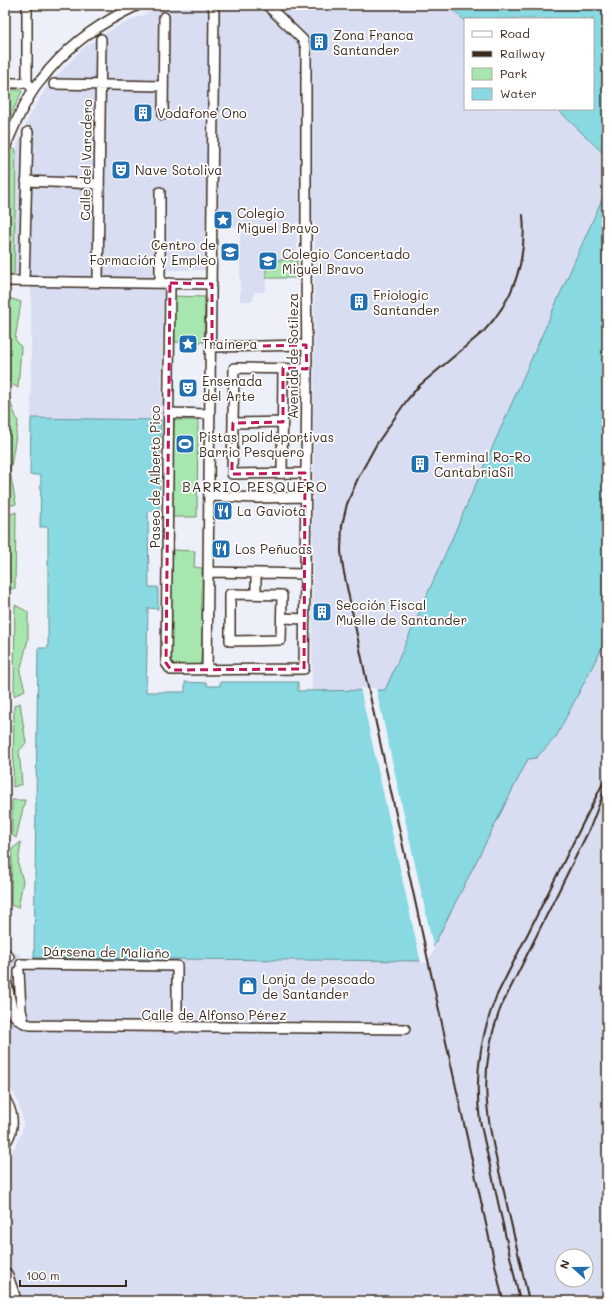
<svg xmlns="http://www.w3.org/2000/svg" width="612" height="1306" viewBox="0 0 612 1306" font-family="Mali,sans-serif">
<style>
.built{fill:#d8ddf2;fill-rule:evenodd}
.green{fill:#a7e7af;stroke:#718866}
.water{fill:#88d9e2;stroke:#699394}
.pier{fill:#edf0f9}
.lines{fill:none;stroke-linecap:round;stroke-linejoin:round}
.minor-casing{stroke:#3b2a1e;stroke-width:12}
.highway-casing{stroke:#3b2a1e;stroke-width:17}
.minor{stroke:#fff;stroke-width:9}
.highway{stroke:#fff;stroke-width:14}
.rail{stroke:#3b2a1e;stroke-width:2}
.marked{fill:none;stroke:#c2185b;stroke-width:3;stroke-dasharray:8 5;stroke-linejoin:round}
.labels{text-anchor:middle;stroke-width:3.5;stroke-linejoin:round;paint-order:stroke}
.poi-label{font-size:13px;fill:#3b2a1e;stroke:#fff;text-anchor:start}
.street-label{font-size:13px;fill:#3b2a1e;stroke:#fff}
.neighbourhood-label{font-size:14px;letter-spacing:1px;fill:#3b2a1e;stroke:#fff}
</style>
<rect width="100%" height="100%" fill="#edf0f9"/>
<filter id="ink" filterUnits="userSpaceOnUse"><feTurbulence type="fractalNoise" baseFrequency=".025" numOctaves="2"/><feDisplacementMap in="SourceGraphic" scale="8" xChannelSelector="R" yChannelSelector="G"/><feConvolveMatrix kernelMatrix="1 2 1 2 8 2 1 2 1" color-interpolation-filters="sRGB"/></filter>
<g filter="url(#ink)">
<path class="built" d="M 165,5 L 448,5 L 465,21 L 465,109 L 557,109 L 607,157 L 607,188 L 386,690 L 312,691 L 315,223 L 295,223 L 297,228 L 297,278 L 267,278 L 265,292 L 254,292 L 253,301 L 240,301 L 240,227 L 224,227 L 223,223 L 205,223 L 205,270 L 166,270 L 163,296 L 161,420 L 31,418 L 31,286 L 14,286 L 17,146 L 29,117 L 45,90 L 63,69 L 81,50 L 94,40 L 116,27 Z
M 607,638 L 607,1301 L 23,1301 L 9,1261 L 5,1245 L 5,1166 L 10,1154 L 16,1145 L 22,1131 L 23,1121 L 18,1102 L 5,1077 L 5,951 L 17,953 L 25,960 L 34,960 L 34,958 L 426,961 L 528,758 L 532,759 L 556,737 ZM 562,1256 L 586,1256 L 586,1280 L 562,1280 Z"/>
<path class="green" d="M 5,90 L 21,90 L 22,91 L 5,128 Z
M 8,147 L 16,150 L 14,277 L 5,277 L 5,157 Z
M 266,260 L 297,260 L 297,278 L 266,278 Z
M 173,296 L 205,297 L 204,342 L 172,342 Z
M 9,298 L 21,302 L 15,339 L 21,347 L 18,388 L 8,382 Z
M 8,396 L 18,422 L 10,472 L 16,504 L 7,506 Z
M 173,420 L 198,420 L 197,517 L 172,517 Z
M 16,512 L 15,588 L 6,590 L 7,516 Z
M 172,550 L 195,551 L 194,567 L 202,568 L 203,616 L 201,661 L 200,664 L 197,665 L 175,665 L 170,660 Z
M 15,605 L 28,612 L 28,639 L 20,672 L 25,690 L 14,696 Z
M 20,703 L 26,743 L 19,751 L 22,784 L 13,787 L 14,706 Z
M 12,800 L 25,800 L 16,838 L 12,835 Z
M 21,842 L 18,864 L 23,881 L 18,908 L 11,905 L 12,849 Z"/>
<path class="water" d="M 448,5 L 607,5 L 607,157 L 557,109 L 593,109 L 593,19 L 465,19 L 465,21 Z
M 607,188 L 607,638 L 556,737 L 536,758 L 528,759 L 426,961 L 34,958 L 38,648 L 48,648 L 48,527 L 40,527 L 41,475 L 30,475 L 31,418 L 161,420 L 159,511 L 149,511 L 148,513 L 149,587 L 158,587 L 158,609 L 148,608 L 146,692 L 185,692 L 185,682 L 207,683 L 207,686 L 220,686 L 220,682 L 298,682 L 298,691 L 385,690 Z"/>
<path class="pier" d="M 360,688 L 376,688 L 434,950 L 427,963 L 421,963 Z"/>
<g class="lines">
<defs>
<path id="minor" d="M 27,5 L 27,83 L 34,89
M 5,83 L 27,83
M 54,84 L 163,86
M 163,115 L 164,17
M 5,148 C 13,128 22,107 34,89 C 38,83 44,77 49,70 C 75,40 102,22 138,5
M 26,181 L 99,184
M 160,192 L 160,283
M 5,281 L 212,284
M 24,281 L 28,132
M 98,282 L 101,39
M 170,283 L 166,663 L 171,670 L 304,669 L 307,369 L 306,266 L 306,48 L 303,40 L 267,5
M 212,347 L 306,345
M 168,413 L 210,414
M 233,423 L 283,422
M 282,473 L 283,368
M 305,473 L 232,474 L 234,368 L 307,369
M 210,496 L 257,498 L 305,497
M 209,572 L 305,574
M 230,594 L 282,595 L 281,640 L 230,641 Z
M 256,594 L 256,574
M 282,618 L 305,619
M 207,670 L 214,13 L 213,5
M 5,953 L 9,957
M 21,964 L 177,966 L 177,1028
M 19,971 L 21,1010 L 24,1023
M 5,975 L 13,1014 L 20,1021 L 30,1025 L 405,1029"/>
<path id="highway" d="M 5,1104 C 11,1116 12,1127 5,1139
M 5,1275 L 14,1301"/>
</defs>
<use href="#minor" class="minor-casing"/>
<use href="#highway" class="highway-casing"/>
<use href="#minor" class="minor"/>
<use href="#highway" class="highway"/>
<path class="rail" d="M 503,1301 L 366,678 L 343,568 L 341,551 L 342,525 L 347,504 L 358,478 L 376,445 L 407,400 L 420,385 L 484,331 C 515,298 527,260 523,215
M 520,1301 L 480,1121 C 474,1078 480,1037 496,997 L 607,775
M 529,1301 C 521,1265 512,1228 504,1192 C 488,1125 475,1074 501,1007 L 590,828 L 605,789"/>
</g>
</g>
<path class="marked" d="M 170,283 L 212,284 L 212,347 L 306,345 L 307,369 L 283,368 L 283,422 L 233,423 L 232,449 L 232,474 L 305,473 L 304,669 L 171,670 L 166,663 Z"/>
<defs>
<symbol id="building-square" viewBox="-11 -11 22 22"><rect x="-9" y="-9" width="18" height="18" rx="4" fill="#1f6fb2" stroke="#fff"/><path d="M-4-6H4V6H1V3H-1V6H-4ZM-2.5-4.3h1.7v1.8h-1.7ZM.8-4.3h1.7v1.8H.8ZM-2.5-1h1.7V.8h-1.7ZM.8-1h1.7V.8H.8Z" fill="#fff"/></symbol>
<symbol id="theatre-square" viewBox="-11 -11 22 22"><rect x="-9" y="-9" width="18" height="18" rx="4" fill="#1f6fb2" stroke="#fff"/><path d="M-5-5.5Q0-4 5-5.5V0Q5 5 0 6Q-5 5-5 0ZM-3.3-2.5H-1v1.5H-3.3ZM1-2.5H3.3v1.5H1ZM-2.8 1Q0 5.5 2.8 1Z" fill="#fff"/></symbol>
<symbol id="sight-square" viewBox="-11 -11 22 22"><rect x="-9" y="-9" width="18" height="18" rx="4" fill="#1f6fb2" stroke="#fff"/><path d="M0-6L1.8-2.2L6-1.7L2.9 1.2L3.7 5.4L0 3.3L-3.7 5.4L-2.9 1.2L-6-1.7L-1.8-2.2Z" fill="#fff"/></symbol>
<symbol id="school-square" viewBox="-11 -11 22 22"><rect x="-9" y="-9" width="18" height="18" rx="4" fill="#1f6fb2" stroke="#fff"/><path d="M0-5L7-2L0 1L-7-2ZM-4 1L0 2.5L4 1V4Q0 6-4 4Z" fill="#fff"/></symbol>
<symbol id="stadium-square" viewBox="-11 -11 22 22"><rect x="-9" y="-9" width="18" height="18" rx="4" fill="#1f6fb2" stroke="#fff"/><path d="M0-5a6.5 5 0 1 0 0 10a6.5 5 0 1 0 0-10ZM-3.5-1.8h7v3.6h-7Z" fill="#fff"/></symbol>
<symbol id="restaurant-square" viewBox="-11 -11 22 22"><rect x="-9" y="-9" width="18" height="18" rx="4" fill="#1f6fb2" stroke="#fff"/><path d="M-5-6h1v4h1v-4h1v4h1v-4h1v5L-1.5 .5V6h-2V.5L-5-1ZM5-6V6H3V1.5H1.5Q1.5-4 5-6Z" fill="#fff"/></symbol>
<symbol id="shop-square" viewBox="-11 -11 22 22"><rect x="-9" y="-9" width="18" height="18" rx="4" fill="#1f6fb2" stroke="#fff"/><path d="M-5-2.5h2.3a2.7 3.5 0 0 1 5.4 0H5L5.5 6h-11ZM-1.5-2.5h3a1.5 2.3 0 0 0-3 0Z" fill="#fff"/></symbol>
</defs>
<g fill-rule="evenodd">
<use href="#building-square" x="308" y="31" width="22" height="22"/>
<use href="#building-square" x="132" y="102" width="22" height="22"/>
<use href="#theatre-square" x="110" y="159" width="22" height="22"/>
<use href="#sight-square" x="212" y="209" width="22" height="22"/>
<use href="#school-square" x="219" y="241" width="22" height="22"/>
<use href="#school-square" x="257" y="250" width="22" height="22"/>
<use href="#building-square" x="348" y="291" width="22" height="22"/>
<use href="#sight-square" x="177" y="333" width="22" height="22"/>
<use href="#theatre-square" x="177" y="377" width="22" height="22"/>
<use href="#stadium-square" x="174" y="433" width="22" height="22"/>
<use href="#building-square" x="409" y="453" width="22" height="22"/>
<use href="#restaurant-square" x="212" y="500" width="22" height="22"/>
<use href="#restaurant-square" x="210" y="538" width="22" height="22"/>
<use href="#building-square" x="311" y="601" width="22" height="22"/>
<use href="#shop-square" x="237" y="975" width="22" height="22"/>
</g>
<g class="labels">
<g class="poi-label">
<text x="333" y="40">Zona Franca<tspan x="333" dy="15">Santander</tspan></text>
<text x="157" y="118">Vodafone Ono</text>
<text x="135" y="175">Nave Sotoliva</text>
<text x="237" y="218">Colegio<tspan x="237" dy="15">Miguel Bravo</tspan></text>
<text x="216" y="250" text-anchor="end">Centro de<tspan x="216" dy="15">Formación y Empleo</tspan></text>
<text x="282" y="259">Colegio Concertado<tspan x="282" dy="15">Miguel Bravo</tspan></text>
<text x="373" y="300">Friologic<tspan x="373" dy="15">Santander</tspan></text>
<text x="202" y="349">Trainera</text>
<text x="202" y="386">Ensenada<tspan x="202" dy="15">del Arte</tspan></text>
<text x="199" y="442">Pistas polideportivas<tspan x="199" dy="15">Barrio Pesquero</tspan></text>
<text x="434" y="462">Terminal Ro-Ro<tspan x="434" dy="15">CantabriaSil</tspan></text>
<text x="237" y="516">La Gaviota</text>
<text x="235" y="554">Los Peñucas</text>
<text x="336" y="610">Sección Fiscal<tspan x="336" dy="15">Muelle de Santander</tspan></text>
<text x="262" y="984">Lonja de pescado<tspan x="262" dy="15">de Santander</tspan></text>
</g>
<g class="street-label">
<text transform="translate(86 160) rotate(-89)" y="5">Calle del Varadero</text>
<text transform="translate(293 356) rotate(-90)" y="5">Avenida de Sotileza</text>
<text transform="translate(155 477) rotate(-90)" y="5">Paseo de Alberto Pico</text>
<text transform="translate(106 952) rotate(1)" y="5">Dársena de Maliaño</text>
<text x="214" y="1020">Calle de Alfonso Pérez</text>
</g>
<g class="neighbourhood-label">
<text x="255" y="492">BARRIO PESQUERO</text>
</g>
</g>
<rect width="612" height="1306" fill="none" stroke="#fff" stroke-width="20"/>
<rect x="10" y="10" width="592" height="1286" fill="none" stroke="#3b2a1e" stroke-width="1.5" filter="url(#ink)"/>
<rect x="464" y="18" width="130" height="92" fill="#ffffff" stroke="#b1aaa5"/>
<rect x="472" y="31" width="20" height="6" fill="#ffffff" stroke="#b1aaa5"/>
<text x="500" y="38" font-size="12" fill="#3b2a1e">Road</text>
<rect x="472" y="51" width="20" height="6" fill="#3b2a1e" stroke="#b1aaa5"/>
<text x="500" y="58" font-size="12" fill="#3b2a1e">Railway</text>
<rect x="472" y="68" width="20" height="12" fill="#a7e7af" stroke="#b1aaa5"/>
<text x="500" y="78" font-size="12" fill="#3b2a1e">Park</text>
<rect x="472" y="88" width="20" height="12" fill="#88d9e2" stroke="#b1aaa5"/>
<text x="500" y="98" font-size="12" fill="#3b2a1e">Water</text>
<g transform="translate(574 1268) rotate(291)"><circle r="19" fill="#ffffff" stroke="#b1aaa5"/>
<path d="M0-3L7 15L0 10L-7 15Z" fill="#1f6fb2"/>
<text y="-6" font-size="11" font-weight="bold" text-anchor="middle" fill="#3b2a1e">N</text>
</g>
<path d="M20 1280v6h106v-6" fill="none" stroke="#3b2a1e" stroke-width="2"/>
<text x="26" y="1280" font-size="12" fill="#3b2a1e" stroke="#ffffff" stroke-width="3" paint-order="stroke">100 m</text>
</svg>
